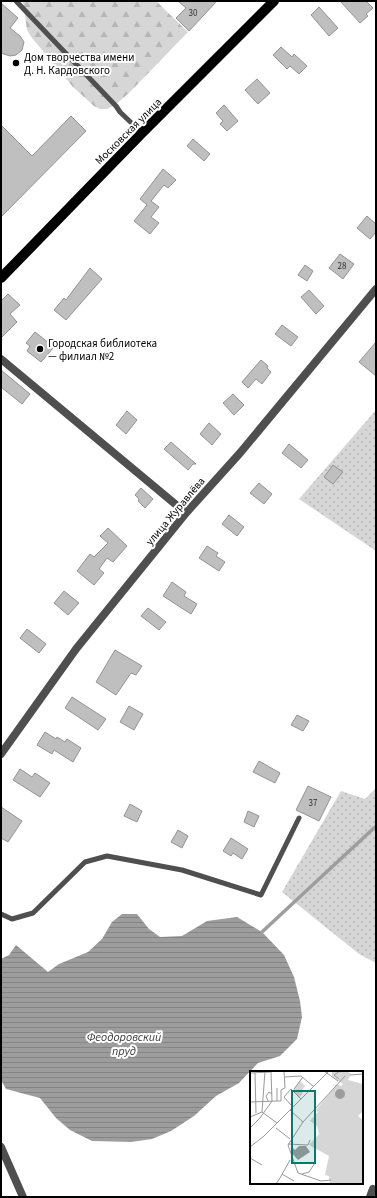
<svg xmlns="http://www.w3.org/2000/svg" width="377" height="1198" viewBox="0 0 377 1198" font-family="'Source Sans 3',sans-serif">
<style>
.forest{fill:url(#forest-firs)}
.park{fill:url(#park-dots)}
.water{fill:url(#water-rules)}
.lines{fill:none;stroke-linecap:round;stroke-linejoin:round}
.stream{stroke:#9d9d9d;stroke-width:3.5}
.building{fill:#bfbfbf;stroke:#939393}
.lane{stroke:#4f4f4f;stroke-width:5}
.street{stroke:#4f4f4f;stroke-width:8}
.primary{stroke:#000;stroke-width:10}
.poi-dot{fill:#000;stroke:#fff;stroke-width:1.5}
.labels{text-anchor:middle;stroke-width:4;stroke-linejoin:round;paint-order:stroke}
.number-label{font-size:9px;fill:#303030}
.poi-label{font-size:11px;fill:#000;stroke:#fff;text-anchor:start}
.street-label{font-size:11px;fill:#000;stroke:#fff}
.water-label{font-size:12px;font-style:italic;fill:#3e3e3e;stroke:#fff}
.inset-road{fill:none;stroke:#999;stroke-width:1}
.view{fill:#0f766e;fill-opacity:0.15;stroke:#0f766e;stroke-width:2}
.inset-edge{fill:none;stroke:#000;stroke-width:2}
</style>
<defs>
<pattern id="forest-firs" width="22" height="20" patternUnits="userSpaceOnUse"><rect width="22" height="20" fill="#d6d6d6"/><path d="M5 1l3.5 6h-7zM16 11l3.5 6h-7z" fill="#b6b6b6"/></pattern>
<pattern id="park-dots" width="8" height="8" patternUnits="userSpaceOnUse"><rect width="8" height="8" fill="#d6d6d6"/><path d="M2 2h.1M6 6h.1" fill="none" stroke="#b6b6b6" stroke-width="1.8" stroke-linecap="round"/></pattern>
<pattern id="water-rules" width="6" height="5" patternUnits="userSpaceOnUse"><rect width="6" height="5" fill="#9d9d9d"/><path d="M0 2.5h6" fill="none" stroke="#858585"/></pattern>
</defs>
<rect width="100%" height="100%" fill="#fff"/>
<path class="forest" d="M 23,1 L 156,1 L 188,32 L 129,93 L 115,105 L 107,109 L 100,109 L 94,106 L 73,87 L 32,38 L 27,30 Z"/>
<path class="park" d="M 376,410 L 376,551 L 299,499 Z
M 376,788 L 376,963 L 359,954 L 282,892 L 341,791 L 365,799 Z"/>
<path class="water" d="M 122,914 L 137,914 L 149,929 L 160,937 L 182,936 L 207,921 L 237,917 L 262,932 L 284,955 L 294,977 L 300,1001 L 302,1017 L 297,1039 L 280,1056 L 258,1063 L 239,1083 L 216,1096 L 194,1116 L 171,1131 L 152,1139 L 131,1142 L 92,1141 L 70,1130 L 56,1118 L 40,1098 L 6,1089 L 1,1080 L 1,959 L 9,955 L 16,945 L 48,972 L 59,964 L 88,952 L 102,939 L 112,922 Z"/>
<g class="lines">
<path class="stream" d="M 262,932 L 375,827"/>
</g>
<path class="building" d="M 178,1 L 217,1 L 189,31 L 176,18 L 186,8 Z
M 340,1 L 366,1 L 373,8 L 366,14 L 368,16 L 360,23 Z
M 1,3 L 18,18 L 10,28 L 20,36 L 24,42 L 22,50 L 16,55 L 10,56 L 1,53 Z
M 319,7 L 338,28 L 329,36 L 311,15 Z
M 281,47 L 292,57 L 294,54 L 307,66 L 299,74 L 290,66 L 287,69 L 273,55 Z
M 257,79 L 270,93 L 258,104 L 245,90 Z
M 224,105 L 238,121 L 227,131 L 220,124 L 223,121 L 216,113 Z
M 71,116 L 86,131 L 1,217 L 1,125 L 32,156 Z
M 193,139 L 210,154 L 204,161 L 187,146 Z
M 163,169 L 176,180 L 168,188 L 164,185 L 151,201 L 159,207 L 151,217 L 159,223 L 150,234 L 134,221 L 147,205 L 140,199 Z
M 367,216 L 376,224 L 376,232 L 370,239 L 357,228 Z
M 340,254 L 354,264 L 343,279 L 329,268 Z
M 305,265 L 313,271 L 307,281 L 298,275 Z
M 90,268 L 102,279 L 66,320 L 54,310 L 64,298 L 66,300 Z
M 309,290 L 324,306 L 316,314 L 301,297 Z
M 8,294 L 20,305 L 10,314 L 17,322 L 1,338 L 1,301 Z
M 282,325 L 298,337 L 291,346 L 275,334 Z
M 35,332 L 54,347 L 41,362 L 27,351 L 30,346 L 26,343 Z
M 376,342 L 376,376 L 359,362 Z
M 261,360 L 268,366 L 267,368 L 271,372 L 262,384 L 256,379 L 248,388 L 242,382 Z
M 1,370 L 30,394 L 22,404 L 1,387 Z
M 233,394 L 244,405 L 234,415 L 223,403 Z
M 127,411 L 137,420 L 126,434 L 116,425 Z
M 209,423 L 221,434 L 212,445 L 200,434 Z
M 171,442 L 196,464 L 193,464 L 188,470 L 164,449 Z
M 289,444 L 308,460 L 301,468 L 282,453 Z
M 333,465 L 343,472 L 333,484 L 324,477 Z
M 259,483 L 272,494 L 264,504 L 250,493 Z
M 141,488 L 153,499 L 145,508 L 138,501 L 139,499 L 135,495 Z
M 229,515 L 244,527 L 237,536 L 222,524 Z
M 108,528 L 127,546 L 113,562 L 107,558 L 99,569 L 104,573 L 94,585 L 77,571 L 90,554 L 94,557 L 108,543 L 100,536 Z
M 207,546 L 218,553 L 216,556 L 225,562 L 219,571 L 199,558 Z
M 172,582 L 186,592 L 184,596 L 197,604 L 191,614 L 163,596 Z
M 64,591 L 79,603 L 68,615 L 54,603 Z
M 148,608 L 166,622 L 159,630 L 141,616 Z
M 27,629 L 46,644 L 39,653 L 20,638 Z
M 115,650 L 142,666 L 136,675 L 131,673 L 116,695 L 96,682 Z
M 72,697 L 106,719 L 98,730 L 65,708 Z
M 129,706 L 143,714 L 134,730 L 120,722 Z
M 297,715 L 309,721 L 303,731 L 291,725 Z
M 45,732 L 56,739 L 57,737 L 65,742 L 67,739 L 81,748 L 73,762 L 54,750 L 52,754 L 37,745 Z
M 259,761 L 280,773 L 275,783 L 253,772 Z
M 20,769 L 32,777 L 35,773 L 50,783 L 40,797 L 13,780 Z
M 308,786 L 331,797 L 319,821 L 296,810 Z
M 130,804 L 142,811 L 137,822 L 124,816 Z
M 1,807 L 22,821 L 8,842 L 1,838 Z
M 248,811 L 259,816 L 254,827 L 244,822 Z
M 178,830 L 188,836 L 182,848 L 171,842 Z
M 231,838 L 248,849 L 242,859 L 233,853 L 231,856 L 223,851 Z"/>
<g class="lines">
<path class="lane" d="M 16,1 L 116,106 L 120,112 L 142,133
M 1,914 L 12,919 L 33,913 L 85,862 L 107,856 L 182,870 L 261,895 L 299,818"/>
<path class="street" d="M 1,359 L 186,513
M 1,754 L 76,649 L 186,513 L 240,453 L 376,289
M 1,1147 L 23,1197
M 370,1197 L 373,1189"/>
<path class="primary" d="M 1,278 L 142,133 L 274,1"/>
</g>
<g class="poi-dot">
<circle cx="16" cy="63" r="4"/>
<circle cx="40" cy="349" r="4"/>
</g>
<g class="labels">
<g class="number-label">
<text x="193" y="16">30</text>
<text x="342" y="269">28</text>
<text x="313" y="806">37</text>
</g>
<g class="poi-label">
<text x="24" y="61">Дом творчества имени<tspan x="24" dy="13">Д. Н. Кардовского</tspan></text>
<text x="48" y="347">Городская библиотека<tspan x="48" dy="13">— филиал №2</tspan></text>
</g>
<g class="street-label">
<text transform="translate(128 131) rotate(-45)" y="4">Московская улица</text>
<text transform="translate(175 511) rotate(-50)" y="4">улица Журавлёва</text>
</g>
<g class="water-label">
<text x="124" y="1041">Феодоровский<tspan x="124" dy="14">пруд</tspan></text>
</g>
</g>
<g transform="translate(250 1071)">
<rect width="113" height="113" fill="#fff"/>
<path d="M 50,10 L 55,15 L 51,20 L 53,22 L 49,27 L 43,19 Z" fill="#d6d6d6"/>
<path d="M 82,0 L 97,0 L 101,3 L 98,9 L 113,13 L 113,40 L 108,45 L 113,49 L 113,113 L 80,113 L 79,105 L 75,104 L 79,85 L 59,74 L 69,63 L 67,55 L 60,50 L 68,41 L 66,39 L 87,13 L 91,15 L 93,13 L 82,5 Z" fill="#d6d6d6"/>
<path d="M85 23a5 5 0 1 1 10 0a5 5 0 1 1-10 0ZM 49,75 L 56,75 L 60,81 L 48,89 L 41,81 L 43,77 L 45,79 Z" fill="#9d9d9d"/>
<path class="inset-road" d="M 15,0 L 12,41 L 27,52M 74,0 L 88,10M 0,2 L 21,1 L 22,30 L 10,47 L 0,57M 5,2 L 6,42M 100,4 L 113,3M 35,6 L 51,5 L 63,15M 89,8 L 84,4 L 90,0M 44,18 L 53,6M 18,30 L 16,25 L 19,21 L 22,23M 27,30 L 31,30 L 31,19 L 35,17 L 34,0M 0,31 L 27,30 L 27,17M 41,34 L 34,26 L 41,18 L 51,28M 0,35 L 0,21M 40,39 L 53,51M 0,46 L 12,41M 26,57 L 40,68M 38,73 L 58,74 L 60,69M 0,76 L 14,65 L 79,0M 0,87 L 12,94M 32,103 L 44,110M 52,103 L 59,101 L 65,92M 81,109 L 71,110 L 48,102 L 38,74 L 53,51 L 95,5M 20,113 L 26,113 L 30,107 L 40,89"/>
<path class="view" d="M 42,20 L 65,20 L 65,92 L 42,92 Z"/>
<rect width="113" height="113" class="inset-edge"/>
</g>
<rect width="377" height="1198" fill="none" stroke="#000000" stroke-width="4"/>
</svg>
